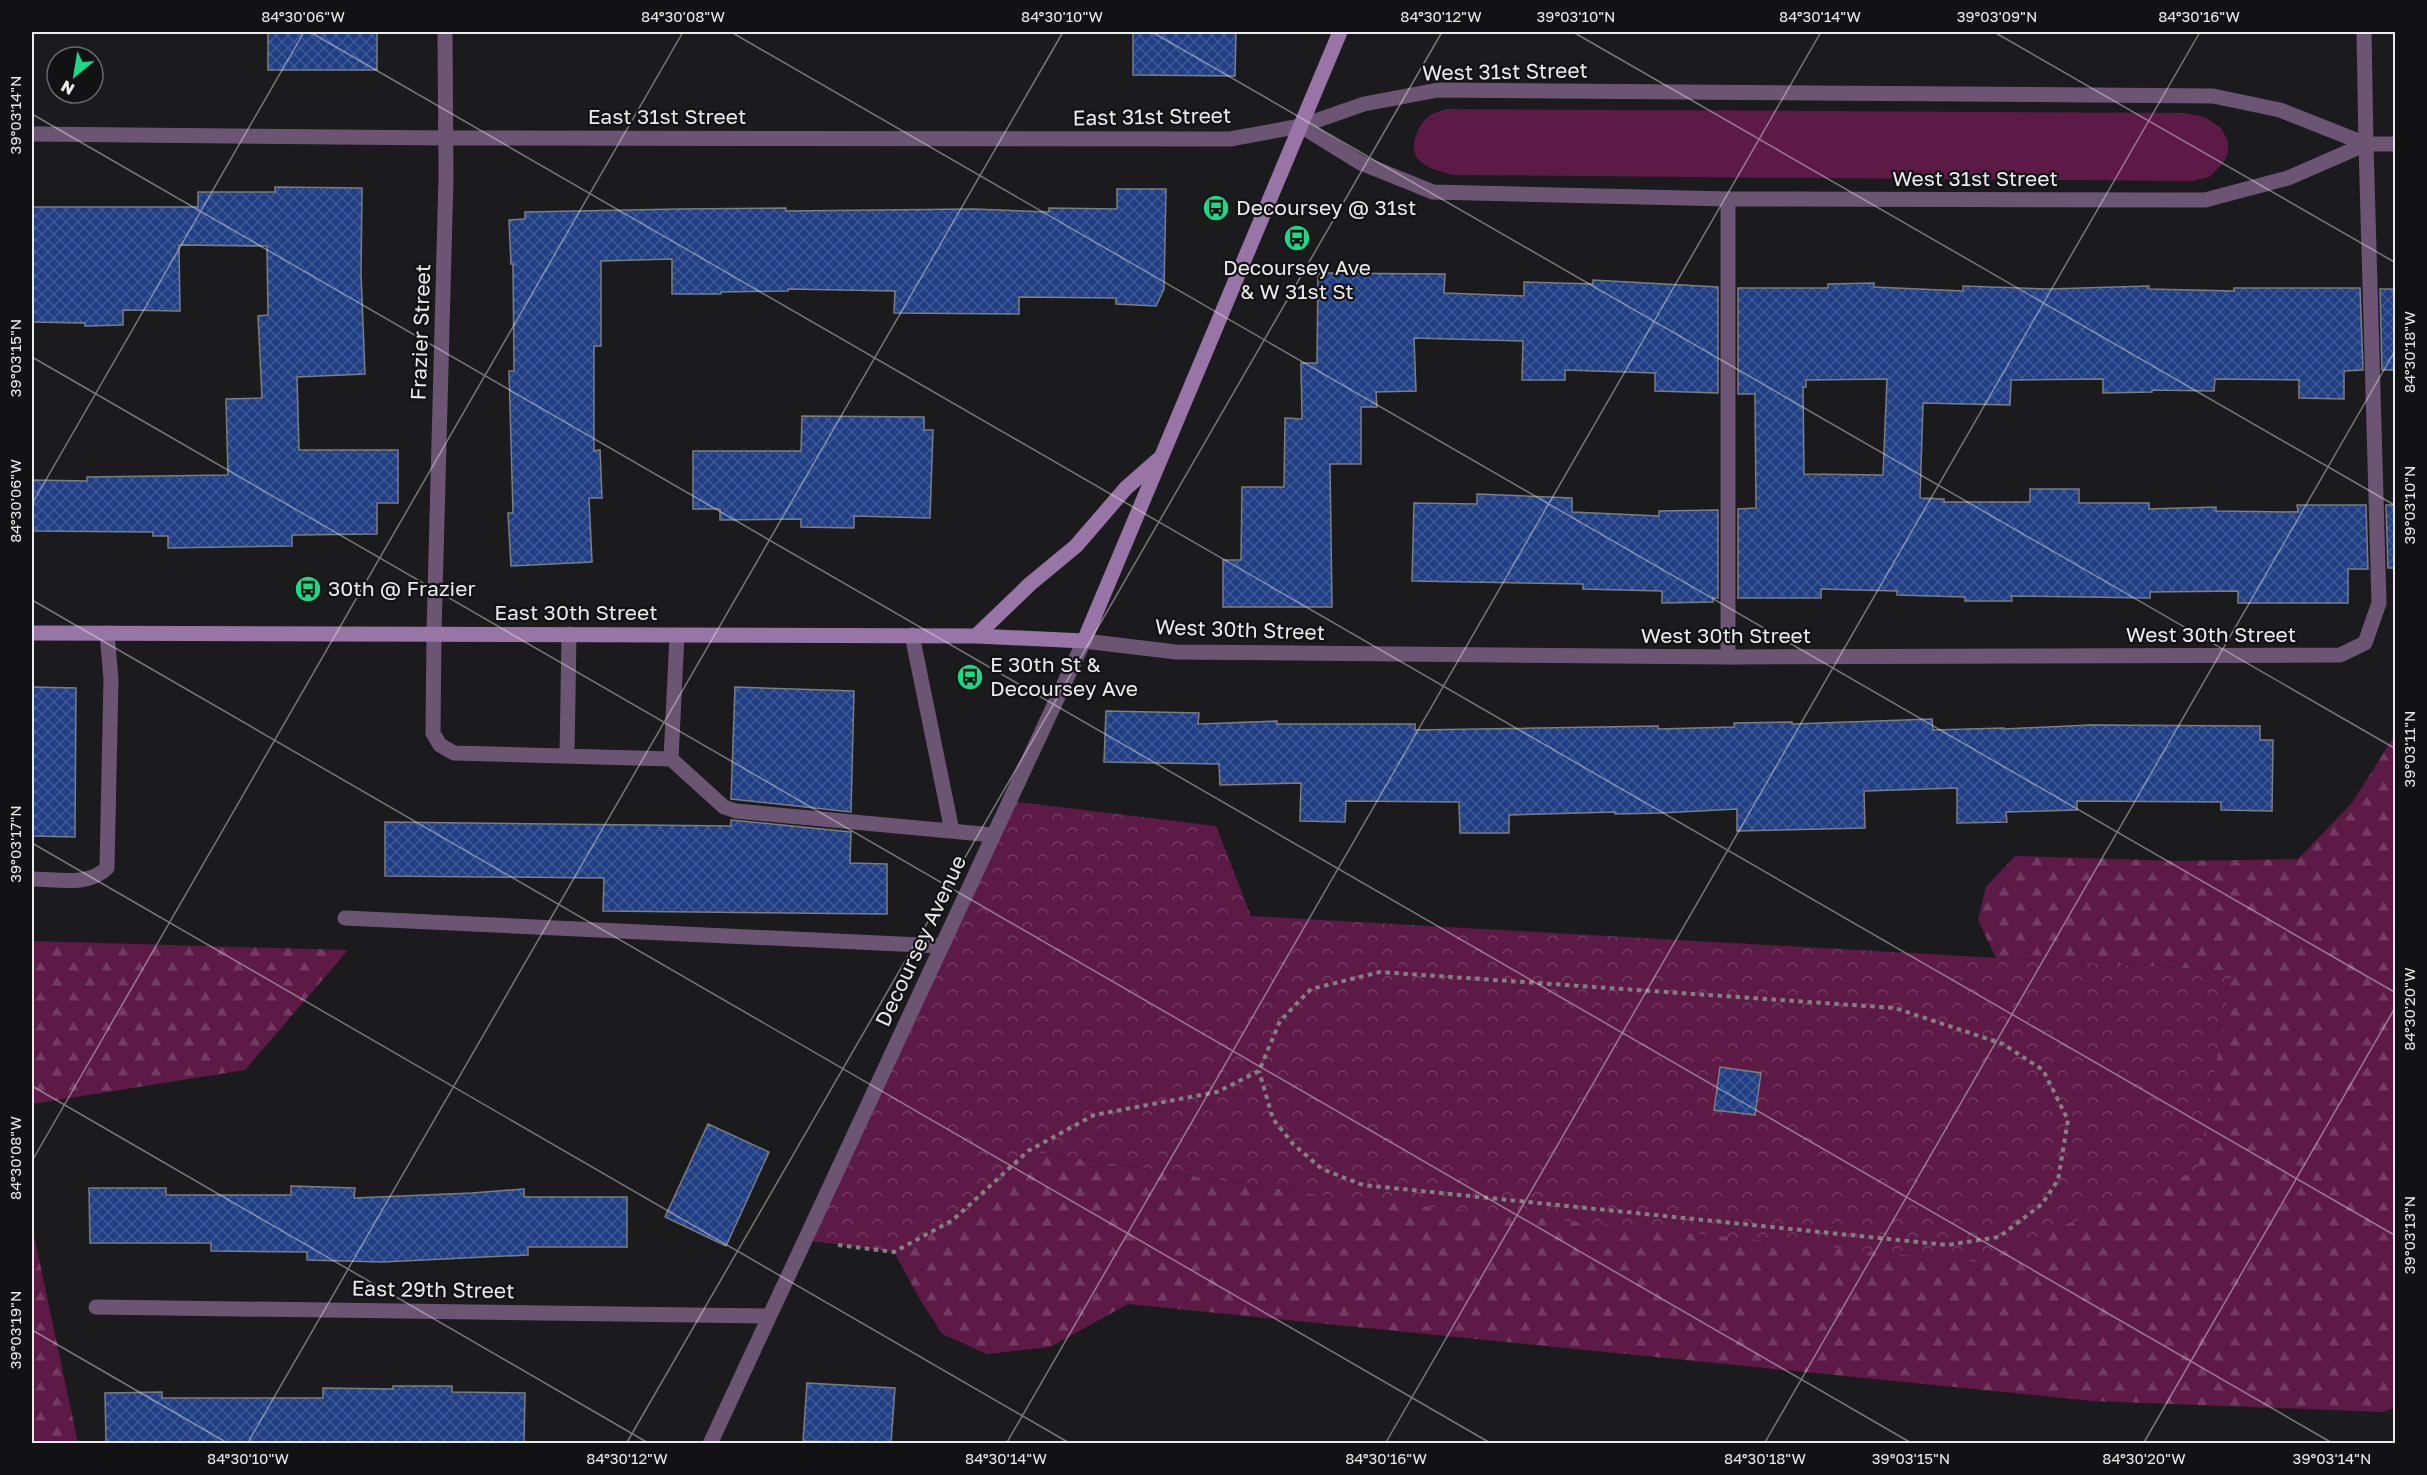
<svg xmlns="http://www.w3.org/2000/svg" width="2427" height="1475" viewBox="0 0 2427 1475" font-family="'Golos Text',sans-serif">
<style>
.grass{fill:#5d1a47}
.forest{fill:url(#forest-firs)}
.park{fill:url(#park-crowns)}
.building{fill:url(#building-cross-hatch);stroke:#7c7e81;stroke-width:1.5;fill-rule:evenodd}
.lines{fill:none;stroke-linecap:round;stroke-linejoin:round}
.path{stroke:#828284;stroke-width:4;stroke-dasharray:4.5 4.5;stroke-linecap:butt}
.service{stroke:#6b5573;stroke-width:15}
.minor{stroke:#6b5573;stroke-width:15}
.secondary{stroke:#9975a7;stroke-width:15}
.ticks{fill:none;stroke:#ebebed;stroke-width:1.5;stroke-opacity:0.45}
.labels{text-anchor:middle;stroke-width:4.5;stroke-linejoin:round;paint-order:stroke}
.street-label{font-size:21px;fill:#ebebed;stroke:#121214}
.poi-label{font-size:21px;fill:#ebebed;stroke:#121214;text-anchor:start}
.neatline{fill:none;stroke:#ebebed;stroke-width:2}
.ticks-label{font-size:15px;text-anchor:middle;fill:#ebebed}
</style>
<defs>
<pattern id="forest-firs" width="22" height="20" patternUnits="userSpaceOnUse" patternTransform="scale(1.5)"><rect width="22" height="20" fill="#5d1a47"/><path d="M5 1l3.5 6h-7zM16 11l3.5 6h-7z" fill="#743b62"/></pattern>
<pattern id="park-crowns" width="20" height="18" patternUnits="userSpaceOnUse" patternTransform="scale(1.5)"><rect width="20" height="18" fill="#5d1a47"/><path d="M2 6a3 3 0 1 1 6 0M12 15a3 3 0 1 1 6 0" fill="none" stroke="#743b62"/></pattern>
<pattern id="building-cross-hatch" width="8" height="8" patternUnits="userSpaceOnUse" patternTransform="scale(1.5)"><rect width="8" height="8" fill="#1f3e83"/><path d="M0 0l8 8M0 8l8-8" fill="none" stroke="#405a95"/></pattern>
</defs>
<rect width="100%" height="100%" fill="#1b1b1d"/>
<path class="grass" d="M 1446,109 L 2184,113 L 2205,117 L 2221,128 L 2228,141 L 2228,153 L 2223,163 L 2209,177 L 2193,181 L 1452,175 C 1440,171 1427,169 1418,159 C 1408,148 1418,125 1428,117 C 1433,113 1441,111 1446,109 Z"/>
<path class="forest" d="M 2395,735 L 2396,1407 L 2383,1412 L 2093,1401 L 1128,1304 L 1050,1347 L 987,1354 L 942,1334 L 918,1296 L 894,1252 L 953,1220 L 1028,1151 L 1332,1197 L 2232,971 L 1996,958 L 1978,920 L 1986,887 L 2015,856 L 2179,861 L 2298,859 L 2352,803 Z
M 32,941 L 348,950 L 245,1070 L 32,1104 Z
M 32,1226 L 78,1443 L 32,1443 Z"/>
<path class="park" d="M 1009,801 L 1216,826 L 1251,916 L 2232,971 L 2198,1170 L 1976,1262 L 1332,1197 L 1028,1151 L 953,1220 L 894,1252 L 804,1240 Z"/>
<path class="building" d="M 268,32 L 377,32 L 377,70 L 268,70 Z
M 1133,32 L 1236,32 L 1235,76 L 1133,75 Z
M 275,187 L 362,188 L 361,274 L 365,374 L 297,377 L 299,450 L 398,450 L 398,503 L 377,503 L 377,534 L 292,535 L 292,546 L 168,548 L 168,536 L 153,536 L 153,532 L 32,531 L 32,480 L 87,481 L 87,477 L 228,475 L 226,399 L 262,398 L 258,316 L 268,315 L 267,246 L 179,245 L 180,311 L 123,310 L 123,325 L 85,326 L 85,323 L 32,322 L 32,207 L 198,207 L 198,192 L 275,192 Z
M 1117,189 L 1166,189 L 1164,289 L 1156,306 L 1116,304 L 1116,298 L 1019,297 L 1019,314 L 894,313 L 895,291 L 788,289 L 788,291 L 721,292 L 721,294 L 672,294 L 672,259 L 601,261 L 601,346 L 594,346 L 594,451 L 600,450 L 602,498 L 589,498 L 592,562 L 511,566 L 508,513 L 513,513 L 509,371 L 514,371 L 513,264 L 511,264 L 509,220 L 525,219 L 525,212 L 681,209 L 786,208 L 786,211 L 974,209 L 1049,212 L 1049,208 L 1117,209 Z
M 1318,273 L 1445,274 L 1444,293 L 1524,296 L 1524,282 L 1593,284 L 1593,280 L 1718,287 L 1718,393 L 1655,391 L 1655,373 L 1565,370 L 1565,380 L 1522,380 L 1523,341 L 1414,338 L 1416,391 L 1376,392 L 1377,407 L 1361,407 L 1361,464 L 1330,464 L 1332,607 L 1223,607 L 1223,560 L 1241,560 L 1242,487 L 1284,487 L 1285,418 L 1302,419 L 1301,363 L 1317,363 Z
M 1874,283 L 1874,287 L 1963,291 L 1963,286 L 2048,289 L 2149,286 L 2149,289 L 2234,291 L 2234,288 L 2360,288 L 2363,370 L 2344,371 L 2344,399 L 2299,398 L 2299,380 L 2215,379 L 2214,391 L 2152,390 L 2152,392 L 2103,393 L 2103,379 L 2011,380 L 2010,405 L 1923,403 L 1920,498 L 1944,499 L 1944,502 L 2030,502 L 2030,489 L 2079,489 L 2079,503 L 2149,503 L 2149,509 L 2216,507 L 2216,511 L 2298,512 L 2297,505 L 2366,505 L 2368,569 L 2348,569 L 2348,603 L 2238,603 L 2238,591 L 2150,592 L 2150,598 L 2011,596 L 2012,601 L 1965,601 L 1965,597 L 1897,595 L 1897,591 L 1821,589 L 1821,598 L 1738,598 L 1738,509 L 1756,508 L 1755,394 L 1738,394 L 1738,288 L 1828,288 L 1828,284 ZM 1887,379 L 1883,475 L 1804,474 L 1803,387 L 1806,387 L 1806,380 Z
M 2380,289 L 2396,289 L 2396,370 L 2382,370 Z
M 802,416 L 924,417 L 924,430 L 933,430 L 930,518 L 854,516 L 854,528 L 801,527 L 801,519 L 720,520 L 720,509 L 693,509 L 693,451 L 801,451 Z
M 1477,494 L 1572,498 L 1572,512 L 1659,516 L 1659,511 L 1718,510 L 1718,598 L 1713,598 L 1713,602 L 1662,603 L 1662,591 L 1583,589 L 1583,584 L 1412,581 L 1414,503 L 1477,504 Z
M 2386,505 L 2396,505 L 2396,568 L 2388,568 Z
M 32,687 L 76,688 L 75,837 L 32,836 Z
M 735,687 L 854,691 L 851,812 L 731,799 Z
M 1106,711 L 1199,713 L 1198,724 L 1277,721 L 1277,724 L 1415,724 L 1415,730 L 1658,726 L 1658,729 L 1734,727 L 1734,723 L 1792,722 L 1792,724 L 1932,719 L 1933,730 L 2004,728 L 2004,729 L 2090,725 L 2260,726 L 2260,740 L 2273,740 L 2272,811 L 2221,810 L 2221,802 L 2077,801 L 2077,810 L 2006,812 L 2007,822 L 1957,823 L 1957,788 L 1864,791 L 1865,828 L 1737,831 L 1737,809 L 1660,813 L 1615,814 L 1615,812 L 1509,815 L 1509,833 L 1460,833 L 1459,802 L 1346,801 L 1345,822 L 1300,821 L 1301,783 L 1220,785 L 1219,764 L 1104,762 Z
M 731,820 L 851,832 L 850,863 L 887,864 L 887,914 L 603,911 L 604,878 L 385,876 L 385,822 L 731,826 Z
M 1720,1067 L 1761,1073 L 1755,1115 L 1714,1110 Z
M 708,1124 L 769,1152 L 726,1246 L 665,1217 Z
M 291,1186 L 355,1188 L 354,1198 L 472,1193 L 524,1189 L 524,1197 L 627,1197 L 627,1247 L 528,1247 L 528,1255 L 382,1262 L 307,1260 L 307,1252 L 211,1251 L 211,1243 L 90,1243 L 89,1188 L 166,1188 L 166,1195 L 291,1195 Z
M 807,1383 L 895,1388 L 891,1443 L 803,1441 Z
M 393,1386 L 452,1386 L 452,1392 L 525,1393 L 524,1443 L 106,1443 L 105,1393 L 162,1392 L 162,1398 L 323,1398 L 323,1388 L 393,1389 Z"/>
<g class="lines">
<path class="path" d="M 838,1245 L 894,1252 L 953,1220 L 1028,1151 L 1094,1115 L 1217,1092 L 1259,1071 L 1280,1021 L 1311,989 L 1380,972 L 1895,1008 L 2003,1044 L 2043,1070 L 2068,1120 L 2058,1180 L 2042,1204 L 1999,1237 L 1947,1245 L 1363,1185 L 1322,1169 L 1293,1144 L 1273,1119 L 1259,1071"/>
<path class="service" d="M 2364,32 L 2366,144
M 434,633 L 433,733 L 440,745 L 454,753 L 671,759
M 677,635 L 671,759 L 724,807 L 736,811 L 993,835
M 912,635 L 952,831
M 1728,657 L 1728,199
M 567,756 L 569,634
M 32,879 C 56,879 88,887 107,868 L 111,679 L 107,633
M 345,918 L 942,946"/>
<path class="minor" d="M 1301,126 L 1361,163 L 1433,192 L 1728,199 L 2205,200 L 2288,178 L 2366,144
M 32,134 L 447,138 L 1230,139 L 1301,126 L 1364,104 L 1438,90 L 2213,96 L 2280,110 L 2366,144 L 2396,144
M 434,633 L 446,177 L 445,32
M 96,1307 L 769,1316
M 710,1444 L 1084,641 L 1176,652 L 1728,657 L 2340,655 L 2365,643 L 2379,603 L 2366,144"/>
<path class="secondary" d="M 32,633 L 976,636 L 1084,641 L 1340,32
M 976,636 L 1030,584 L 1076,546 L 1126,488 L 1159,459"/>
</g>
<path class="ticks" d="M 310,32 L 2396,1236M 731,32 L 2396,993M 1152,32 L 2396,749M 1573,32 L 2396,506M 1994,32 L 2396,263M 32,114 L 2334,1444M 32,357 L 1913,1444M 32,504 L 304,32M 32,600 L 1492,1444M 32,843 L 1071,1444M 32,1086 L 650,1444M 32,1161 L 683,32M 32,1330 L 229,1444M 247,1444 L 1063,32M 626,1444 L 1442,32M 1006,1444 L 1821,32M 1385,1444 L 2200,32M 1764,1444 L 2396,349M 2143,1444 L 2396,1006"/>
<defs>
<symbol id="bus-disc" viewBox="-11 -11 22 22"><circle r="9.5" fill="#1cd988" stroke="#121214"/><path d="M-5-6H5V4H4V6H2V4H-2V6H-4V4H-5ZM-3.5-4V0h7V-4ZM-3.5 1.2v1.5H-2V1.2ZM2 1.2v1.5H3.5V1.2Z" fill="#111"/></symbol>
</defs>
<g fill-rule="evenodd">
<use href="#bus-disc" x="1201" y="193" width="30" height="30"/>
<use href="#bus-disc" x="1282" y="223" width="30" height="30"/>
<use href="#bus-disc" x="293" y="574" width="30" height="30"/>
<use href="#bus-disc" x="955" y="662" width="30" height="30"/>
</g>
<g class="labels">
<g class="street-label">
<text transform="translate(1505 72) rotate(-1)" y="7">West 31st Street</text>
<text x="667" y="124">East 31st Street</text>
<text transform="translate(1152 117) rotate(-1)" y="7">East 31st Street</text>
<text x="1975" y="186">West 31st Street</text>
<text transform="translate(421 332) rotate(-88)" y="7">Frazier Street</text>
<text x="576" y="620">East 30th Street</text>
<text transform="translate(1240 630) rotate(2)" y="7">West 30th Street</text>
<text x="2211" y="642">West 30th Street</text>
<text x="1726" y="643">West 30th Street</text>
<text transform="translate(921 941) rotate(-65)" y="7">Decoursey Avenue</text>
<text transform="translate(433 1290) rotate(1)" y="7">East 29th Street</text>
</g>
<g class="poi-label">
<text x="1236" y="215">Decoursey @ 31st</text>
<text x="1297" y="275" text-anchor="middle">Decoursey Ave<tspan x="1297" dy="24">&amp; W 31st St</tspan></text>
<text x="328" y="596">30th @ Frazier</text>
<text x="990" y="672">E 30th St &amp;<tspan x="990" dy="24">Decoursey Ave</tspan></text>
</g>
</g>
<rect width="2427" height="1475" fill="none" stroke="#121214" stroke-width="66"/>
<g transform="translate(75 75) rotate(210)"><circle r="28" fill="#121214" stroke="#69696b" stroke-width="1.5"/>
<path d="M0-4.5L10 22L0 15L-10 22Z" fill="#1cd988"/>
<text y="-9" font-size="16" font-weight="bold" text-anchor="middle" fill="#ebebed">N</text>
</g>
<rect x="33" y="33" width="2361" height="1409" class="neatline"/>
<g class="ticks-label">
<text x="303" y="22">84°30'06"W</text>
<text x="683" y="22">84°30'08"W</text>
<text x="1062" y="22">84°30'10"W</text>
<text x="1441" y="22">84°30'12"W</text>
<text x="1576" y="22">39°03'10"N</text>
<text x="1820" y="22">84°30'14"W</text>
<text x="1997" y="22">39°03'09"N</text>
<text x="2199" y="22">84°30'16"W</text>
<text transform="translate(16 115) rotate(-90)" y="5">39°03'14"N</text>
<text transform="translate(2410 352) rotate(-90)" y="5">84°30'18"W</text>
<text transform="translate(16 358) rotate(-90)" y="5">39°03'15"N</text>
<text transform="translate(16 501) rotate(-90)" y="5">84°30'06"W</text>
<text transform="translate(2410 505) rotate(-90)" y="5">39°03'10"N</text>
<text transform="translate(2410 749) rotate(-90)" y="5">39°03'11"N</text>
<text transform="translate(16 844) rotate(-90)" y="5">39°03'17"N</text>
<text transform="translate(2410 1009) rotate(-90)" y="5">84°30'20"W</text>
<text transform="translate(16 1158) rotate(-90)" y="5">84°30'08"W</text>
<text transform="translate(2410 1235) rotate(-90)" y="5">39°03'13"N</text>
<text transform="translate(16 1330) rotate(-90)" y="5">39°03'19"N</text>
<text x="248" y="1464">84°30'10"W</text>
<text x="627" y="1464">84°30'12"W</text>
<text x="1006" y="1464">84°30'14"W</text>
<text x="1386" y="1464">84°30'16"W</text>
<text x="1765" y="1464">84°30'18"W</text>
<text x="1911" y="1464">39°03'15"N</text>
<text x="2144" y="1464">84°30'20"W</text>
<text x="2332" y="1464">39°03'14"N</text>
</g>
</svg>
